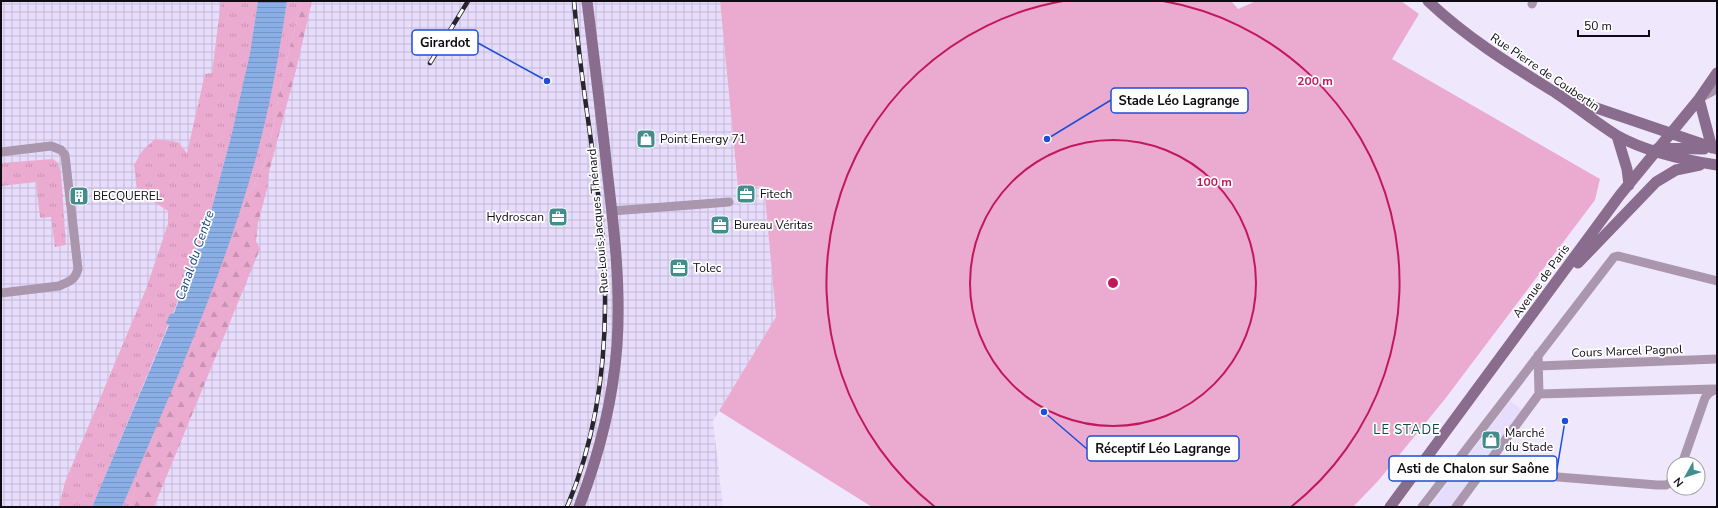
<svg xmlns="http://www.w3.org/2000/svg" width="1718" height="508" viewBox="0 0 1718 508" font-family="'Nunito Sans',sans-serif">
<style>
.built{fill:#e6dcfb}
.industrial{fill:url(#industrial-grid)}
.grass{fill:url(#grass-tufts)}
.forest{fill:url(#forest-firs)}
.park{fill:#ebabd0}
.water{fill:url(#water-rules)}
.lines{fill:none;stroke-linecap:round;stroke-linejoin:round}
.minor{stroke:#aa96ad;stroke-width:9}
.secondary{stroke:#8a6c8e;stroke-width:11}
.rail-casing{stroke:#29252f;stroke-width:4.5}
.rail{stroke:#fff;stroke-width:3;stroke-dasharray:9;stroke-linecap:butt}
.ring{fill:none;stroke:#c2185b;stroke-width:2}
.labels{text-anchor:middle;stroke-width:3.5;stroke-linejoin:round;paint-order:stroke}
.street-label{font-size:12px;fill:#0e0b13;stroke:#fff}
.poi-label{font-size:12px;fill:#0e0b13;stroke:#fff;text-anchor:start}
.water-label{font-size:13px;font-style:italic;fill:#164385;stroke:#fff}
.neighbourhood-label{font-size:13px;letter-spacing:1px;fill:#0c4c4c;stroke:#fff}
.centre{fill:#c2185b;stroke:#fff;stroke-width:2}
.ring-label{font-size:12px;text-anchor:middle;font-weight:bold;fill:#c2185b;stroke:#fff;stroke-width:3.5;stroke-linejoin:round;paint-order:stroke}
.leader{fill:none;stroke:#1d4ed8;stroke-width:1.5}
.callout-dot{fill:#1d4ed8;stroke:#fff;stroke-width:1.5}
.callout{fill:#fff;stroke:#1d4ed8;stroke-width:1.5}
.callout-label{font-size:13px;text-anchor:middle;font-weight:bold;fill:#0e0b13}
</style>
<defs>
<pattern id="industrial-grid" width="8" height="8" patternUnits="userSpaceOnUse"><rect width="8" height="8" fill="#e6dcfb"/><path d="M0 4h8M4 0v8" fill="none" stroke="#c4bbd6"/></pattern>
<pattern id="grass-tufts" width="24" height="20" patternUnits="userSpaceOnUse"><rect width="24" height="20" fill="#ebabd0"/><path d="M3 7l-1-3M5 7V3M7 7l1-3M15 17l-1-3M17 17v-4M19 17l1-3" fill="none" stroke="#c892b2"/></pattern>
<pattern id="forest-firs" width="22" height="20" patternUnits="userSpaceOnUse"><rect width="22" height="20" fill="#ebabd0"/><path d="M5 1l3.5 6h-7zM16 11l3.5 6h-7z" fill="#c892b2"/></pattern>
<pattern id="water-rules" width="6" height="5" patternUnits="userSpaceOnUse"><rect width="6" height="5" fill="#8aafe7"/><path d="M0 2.5h6" fill="none" stroke="#7695c5"/></pattern>
</defs>
<rect width="100%" height="100%" fill="#efe8fc"/>
<path class="built" d="M 1510,401 L 1524,411 L 1451,507 L 1429,507 Z"/>
<path class="industrial" d="M 1,1 L 720,1 L 738,188 L 764,186 L 776,318 L 713,421 L 723,507 L 1,507 Z"/>
<path class="grass" d="M 221,1 L 258,1 L 250,53 L 231,137 L 210,215 L 173,313 L 92,507 L 59,507 L 65,482 L 146,289 L 168,224 L 168,211 L 137,191 L 134,165 L 143,150 L 155,139 L 178,142 L 187,153 L 205,74 L 212,73 Z
M 287,1 L 300,1 L 301,6 C 294,32 287,58 281,84 C 273,123 271,170 242,201 C 263,135 276,69 287,1 Z
M 53,159 L 58,163 L 61,174 L 66,245 L 55,247 L 51,217 L 40,218 L 36,182 L 1,186 L 1,163 Z
M 139,465 L 135,489 L 130,507 L 122,507 Z"/>
<path class="forest" d="M 300,1 L 312,1 L 311,5 L 296,70 L 269,172 L 267,189 L 258,223 L 256,241 L 260,249 L 154,507 L 130,507 L 135,489 L 139,465 L 207,302 L 242,201 C 271,170 273,123 281,84 C 287,58 294,32 301,6 Z"/>
<path class="park" d="M 720,1 L 1231,1 L 1238,9 L 1256,1 L 1401,1 L 1419,14 L 1392,59 L 1600,179 L 1595,200 L 1445,399 L 1378,481 L 1353,507 L 872,507 L 719,411 L 776,317 L 764,186 L 738,188 Z"/>
<path class="water" d="M 258,1 L 287,1 C 279,55 270,108 255,161 C 222,280 170,394 122,507 L 92,507 L 169,325 L 166,323 L 170,314 L 174,313 L 210,215 L 231,137 L 250,53 Z"/>
<g class="lines">
<path class="minor" d="M 1532,4 L 1533,1
M 1700,98 L 1717,89
M 1,152 L 51,146 L 61,150 L 65,155 L 78,269 C 75,280 69,282 59,286 L 1,293
M 612,211 L 729,202
M 1538,366 L 1717,359
M 1539,394 L 1714,389
M 1490,464 L 1502,472 L 1507,473 L 1657,485 L 1666,485 L 1674,481
M 1682,464 L 1705,398 L 1709,393 L 1716,389
M 1422,507 L 1614,257 L 1618,256 L 1717,281
M 1456,507 L 1539,394 L 1538,355"/>
<path class="secondary" d="M 1428,1 C 1467,38 1511,65 1556,93 C 1576,106 1595,122 1616,135 C 1646,152 1683,160 1717,165
M 1567,98 L 1717,149
M 1699,99 L 1712,148
M 1617,136 L 1627,169 L 1629,185
M 1658,148 L 1704,149
M 1578,263 L 1656,182 L 1676,170 L 1700,165
M 579,507 C 599,455 613,400 617,345 C 621,286 614,228 607,170 C 601,113 594,57 587,1
M 1390,507 L 1620,195 L 1699,99 L 1717,73"/>
<defs>
<path id="rail" d="M 430,63 L 468,1
M 567,507 C 595,441 606,365 605,293 C 605,218 590,142 581,67 C 578,45 576,23 574,1"/>
</defs>
<use href="#rail" class="rail-casing"/>
<use href="#rail" class="rail"/>
</g>
<g class="ring">
<circle cx="1113" cy="283" r="143"/>
<path d="M935 507A286 286 0 0 1 1063 1M1163 1A286 286 0 0 1 1291 507"/>
</g>
<defs>
<symbol id="shop-square" viewBox="-11 -11 22 22"><rect x="-9" y="-9" width="18" height="18" rx="4" fill="#458d8d" stroke="#fff"/><path d="M-5-2.5h2.3a2.7 3.5 0 0 1 5.4 0H5L5.5 6h-11ZM-1.5-2.5h3a1.5 2.3 0 0 0-3 0Z" fill="#fff"/></symbol>
<symbol id="office-square" viewBox="-11 -11 22 22"><rect x="-9" y="-9" width="18" height="18" rx="4" fill="#458d8d" stroke="#fff"/><path d="M-6-3h4V-5.5h4V-3h4V5H-6ZM-1-4.5V-3h2v-1.5ZM-6 0V1H6V0Z" fill="#fff"/></symbol>
<symbol id="building-square" viewBox="-11 -11 22 22"><rect x="-9" y="-9" width="18" height="18" rx="4" fill="#458d8d" stroke="#fff"/><path d="M-4-6H4V6H1V3H-1V6H-4ZM-2.5-4.3h1.7v1.8h-1.7ZM.8-4.3h1.7v1.8H.8ZM-2.5-1h1.7V.8h-1.7ZM.8-1h1.7V.8H.8Z" fill="#fff"/></symbol>
</defs>
<g fill-rule="evenodd">
<use href="#shop-square" x="635" y="128" width="22" height="22"/>
<use href="#office-square" x="735" y="183" width="22" height="22"/>
<use href="#building-square" x="68" y="185" width="22" height="22"/>
<use href="#office-square" x="547" y="206" width="22" height="22"/>
<use href="#office-square" x="709" y="214" width="22" height="22"/>
<use href="#office-square" x="668" y="257" width="22" height="22"/>
<use href="#shop-square" x="1480" y="429" width="22" height="22"/>
</g>
<g class="labels">
<g class="street-label">
<text transform="translate(1545 72) rotate(34)" y="4">Rue Pierre de Coubertin</text>
<text transform="translate(598 221) rotate(-95)" y="4">Rue Louis Jacques Thénard</text>
<text transform="translate(1541 281) rotate(-54)" y="4">Avenue de Paris</text>
<text transform="translate(1627 351) rotate(-2)" y="4">Cours Marcel Pagnol</text>
</g>
<g class="poi-label">
<text x="660" y="143">Point Energy 71</text>
<text x="760" y="198">Fitech</text>
<text x="93" y="200">BECQUEREL</text>
<text x="544" y="221" text-anchor="end">Hydroscan</text>
<text x="734" y="229">Bureau Véritas</text>
<text x="693" y="272">Tolec</text>
<text x="1505" y="437">Marché<tspan x="1505" dy="14">du Stade</tspan></text>
</g>
<g class="water-label">
<text transform="translate(194 255) rotate(-71)" y="5">Canal du Centre</text>
</g>
<g class="neighbourhood-label">
<text x="1407" y="434">LE STADE</text>
</g>
</g>
<circle cx="1113" cy="283" r="6" class="centre"/>
<g class="ring-label">
<text x="1315" y="85">200 m</text>
<text x="1214" y="186">100 m</text>
</g>
<path class="leader" d="M547 81L478 43M1047 139L1111 100M1044 412L1087 449M1565 421L1557 469"/>
<g class="callout-dot">
<circle cx="547" cy="81" r="4"/>
<circle cx="1047" cy="139" r="4"/>
<circle cx="1044" cy="412" r="4"/>
<circle cx="1565" cy="421" r="4"/>
</g>
<g class="callout">
<rect x="412" y="30" width="66" height="25" rx="4"/>
<rect x="1111" y="88" width="137" height="25" rx="4"/>
<rect x="1087" y="436" width="152" height="25" rx="4"/>
<rect x="1389" y="456" width="168" height="25" rx="4"/>
</g>
<g class="callout-label">
<text x="445" y="47">Girardot</text>
<text x="1179" y="105">Stade Léo Lagrange</text>
<text x="1163" y="453">Réceptif Léo Lagrange</text>
<text x="1473" y="473">Asti de Chalon sur Saône</text>
</g>
<rect width="1718" height="508" fill="none" stroke="#0e0b13" stroke-width="4"/>
<g transform="translate(1686 476) rotate(231)"><circle r="19" fill="#ffffff" stroke="#9f9da1"/>
<path d="M0-3L7 15L0 10L-7 15Z" fill="#458d8d"/>
<text y="-6" font-size="11" font-weight="bold" text-anchor="middle" fill="#0e0b13">N</text>
</g>
<path d="M1578 30v6h71v-6" fill="none" stroke="#0e0b13" stroke-width="2"/>
<text x="1584" y="30" font-size="12" fill="#0e0b13" stroke="#ffffff" stroke-width="3" paint-order="stroke">50 m</text>
</svg>
